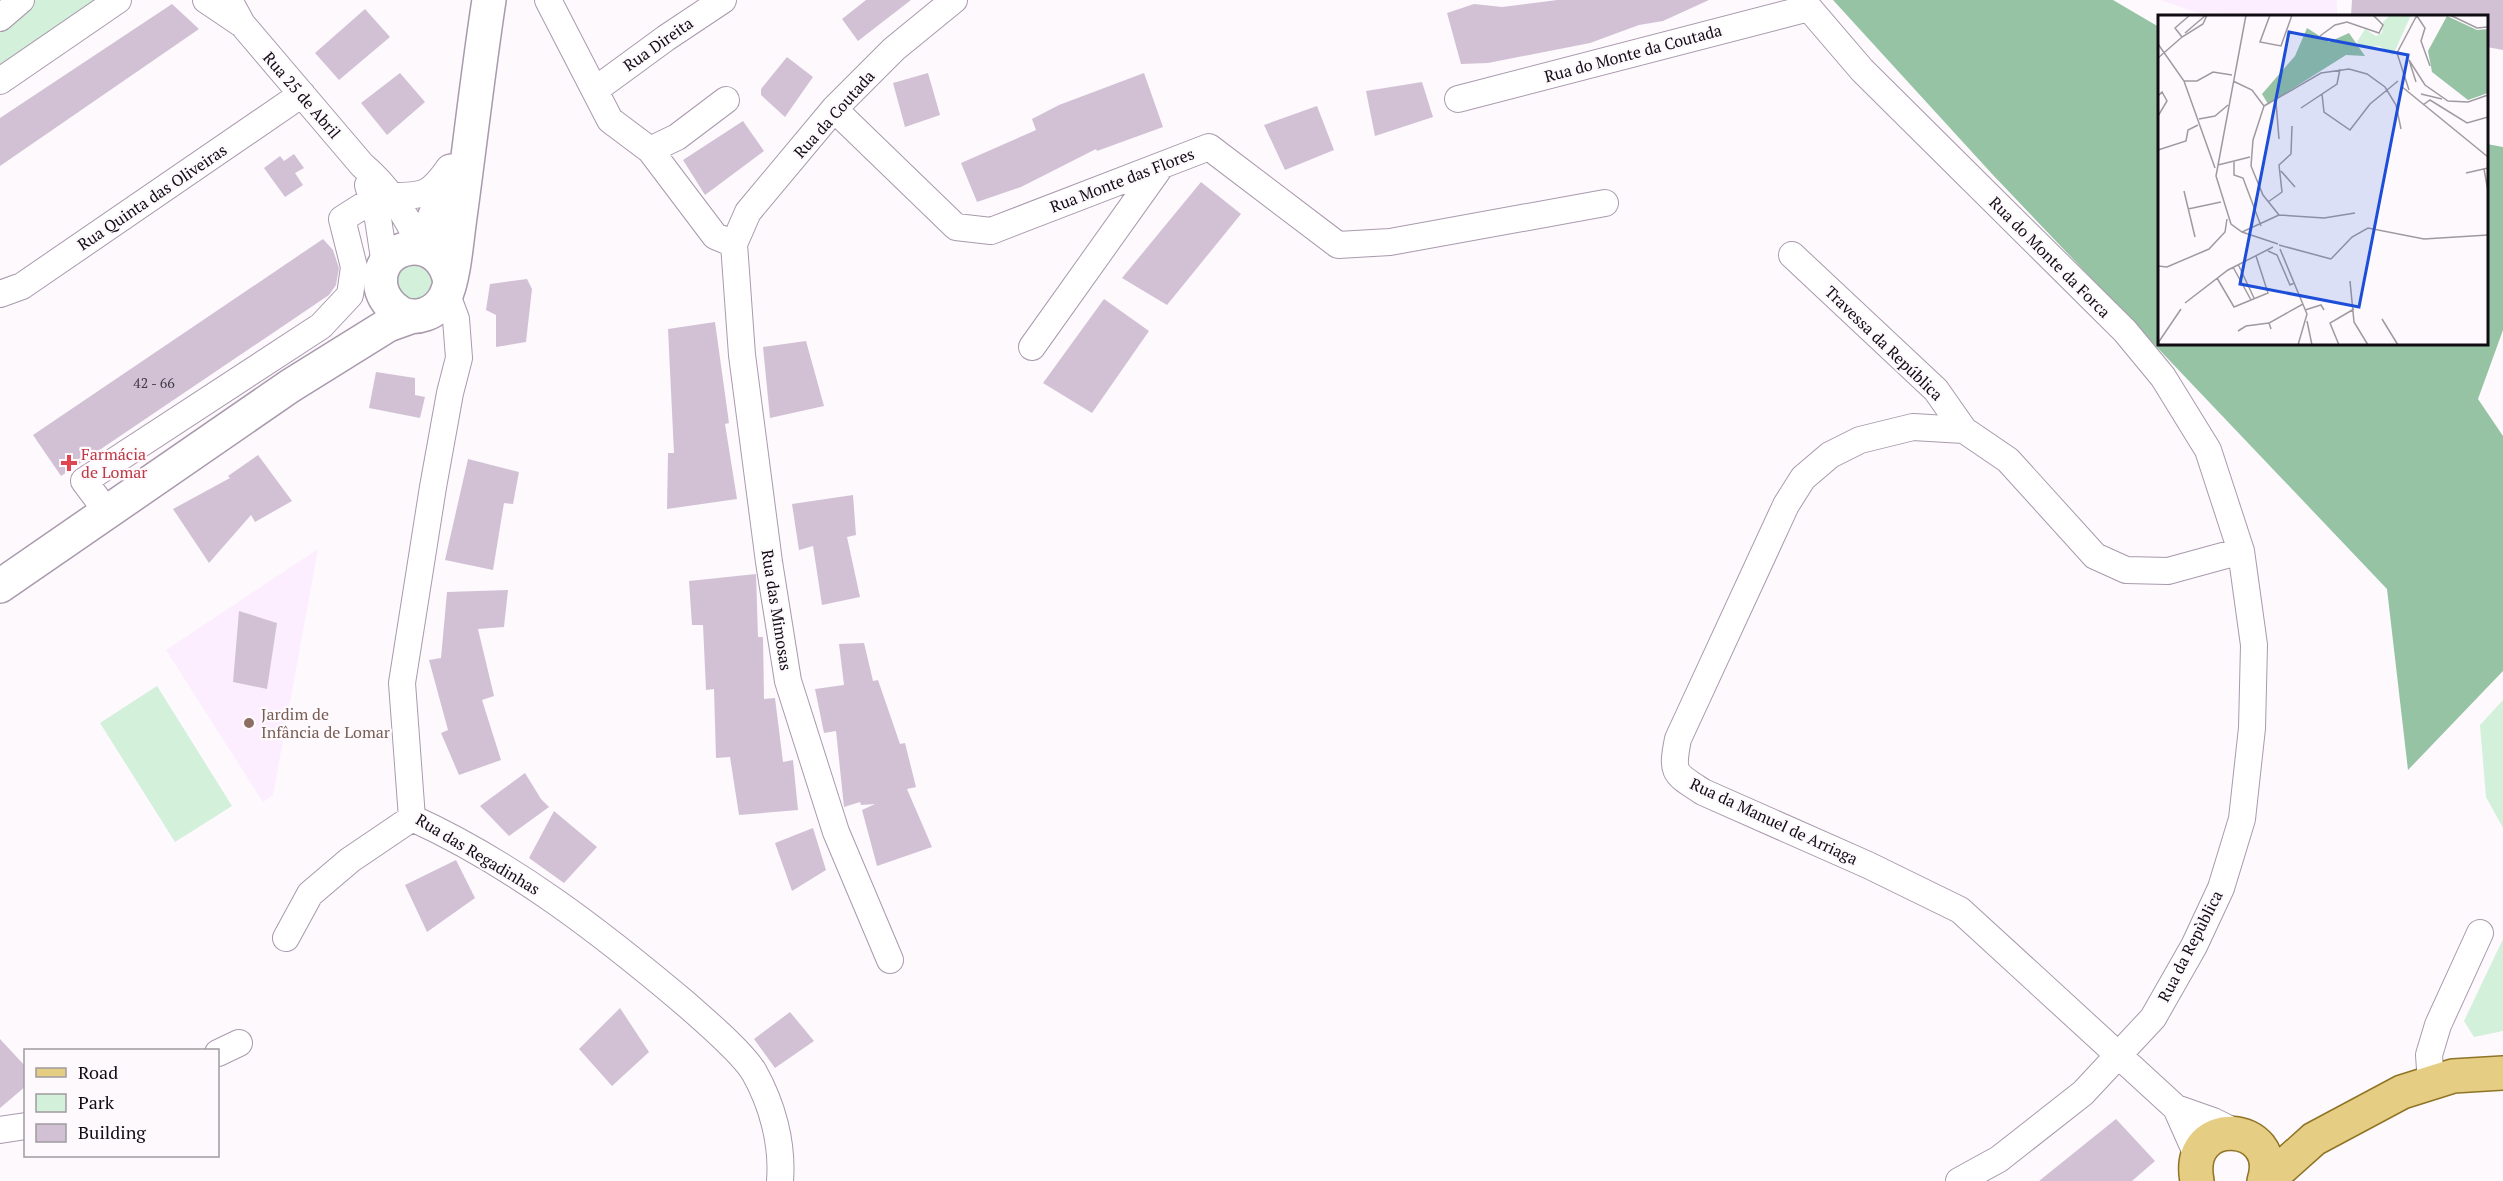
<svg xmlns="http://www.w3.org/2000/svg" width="2503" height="1181" viewBox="0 0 2503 1181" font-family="'PT Serif',serif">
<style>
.built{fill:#fceeff}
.green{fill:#d2f0da}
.forest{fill:#96c3a3}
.building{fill:#d2c1d5}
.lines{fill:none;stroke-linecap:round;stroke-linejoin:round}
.street-casing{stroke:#a999ad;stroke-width:28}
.secondary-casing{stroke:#a999ad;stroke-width:36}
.primary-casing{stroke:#907426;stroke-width:36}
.street{stroke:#fff;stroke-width:26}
.secondary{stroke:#fff;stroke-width:33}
.primary{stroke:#e5cd83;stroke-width:33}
.health-dot{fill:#e0444e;stroke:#fdf9fd;stroke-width:2}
.education-dot{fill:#8d6e63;stroke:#fdf9fd;stroke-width:2}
.labels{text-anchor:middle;stroke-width:4.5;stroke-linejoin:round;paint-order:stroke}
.number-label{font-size:14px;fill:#413944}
.street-label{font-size:16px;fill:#110c13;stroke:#fdf9fd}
.health-label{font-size:16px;fill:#be3a42;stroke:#fdf9fd;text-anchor:start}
.education-label{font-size:16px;fill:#785e54;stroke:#fdf9fd;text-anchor:start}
.inset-road{fill:none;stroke:#9f9a9f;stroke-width:1.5}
.view{fill:#1d4ed8;fill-opacity:0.15;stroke:#1d4ed8;stroke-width:3}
.inset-edge{fill:none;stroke:#110c13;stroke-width:3}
</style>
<rect width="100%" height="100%" fill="#fdf9fd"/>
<path class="built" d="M 2160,0 L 2337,0 L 2337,16 L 2195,12 Z
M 318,549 L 273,795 L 263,802 L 166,650 Z"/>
<path class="green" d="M 35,0 L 101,0 L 0,70 L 0,30 Z
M 416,260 L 437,277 L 427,301 L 400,298 L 394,277 L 397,270 Z
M 157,686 L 232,806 L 175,842 L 100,723 Z
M 2503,700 L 2503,828 L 2486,797 L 2480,725 Z
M 2503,939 L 2503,1031 L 2474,1037 L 2464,1021 Z"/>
<path class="forest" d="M 1833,0 L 2113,0 L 2159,27 L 2160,344 L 2486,344 L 2487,144 L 2503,147 L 2503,330 L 2478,399 L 2503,436 L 2503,671 L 2408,770 L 2387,589 L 1993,175 Z"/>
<path class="building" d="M 866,0 L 911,0 L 858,41 L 842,19 Z
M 1557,0 L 1709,0 L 1663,21 L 1639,25 L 1590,43 L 1488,63 L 1461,64 L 1447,13 L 1474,4 L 1502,7 Z
M 2352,0 L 2503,0 L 2503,50 L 2487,47 L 2487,16 L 2351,16 Z
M 172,4 L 199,29 L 0,166 L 0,118 Z
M 365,9 L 390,37 L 339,80 L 315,53 Z
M 787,57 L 813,77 L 785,117 L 761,95 L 761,89 Z
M 400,73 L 425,102 L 387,135 L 361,103 Z
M 928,73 L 940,115 L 905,127 L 893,83 Z
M 1144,73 L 1163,127 L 1097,151 L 1096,149 L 1021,187 L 977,202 L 961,163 L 1036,130 L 1032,119 L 1059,105 Z
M 1422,82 L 1433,117 L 1375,136 L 1366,91 Z
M 1317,106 L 1334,150 L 1285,170 L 1264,125 Z
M 743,121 L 764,151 L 705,195 L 683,160 Z
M 294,154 L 304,168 L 295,173 L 303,185 L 285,197 L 264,168 L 280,156 L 284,161 Z
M 1201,182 L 1241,214 L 1167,305 L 1122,278 Z
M 323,239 L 333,250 L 339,268 L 336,285 L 329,295 L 61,476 L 33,435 Z
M 527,279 L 532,289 L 526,342 L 496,347 L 496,315 L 486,310 L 490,284 Z
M 1104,299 L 1149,331 L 1092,413 L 1043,383 Z
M 715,322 L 729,423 L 725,424 L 737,499 L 667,509 L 668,453 L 674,453 L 668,329 Z
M 806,341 L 824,406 L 770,418 L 763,347 Z
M 376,372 L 415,378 L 415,395 L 425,397 L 420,418 L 369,408 Z
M 258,455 L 292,501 L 255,522 L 251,515 L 209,563 L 173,509 L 230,478 L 228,476 Z
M 468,459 L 519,472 L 513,504 L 504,503 L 493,570 L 445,560 Z
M 853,495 L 856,535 L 847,537 L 860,597 L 822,605 L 813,546 L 799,550 L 792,504 Z
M 756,574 L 758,637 L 763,637 L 764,699 L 775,698 L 783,762 L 793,760 L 798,810 L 739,815 L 730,757 L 716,758 L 714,689 L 706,690 L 703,625 L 692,625 L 689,581 Z
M 508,590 L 504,627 L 478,629 L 494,696 L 482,700 L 501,760 L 459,775 L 441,733 L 448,730 L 429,660 L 441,658 L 447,592 Z
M 239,611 L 277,623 L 267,689 L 233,682 Z
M 864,643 L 873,681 L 878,680 L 900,744 L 905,743 L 916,787 L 907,789 L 932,847 L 877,866 L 862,810 L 875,804 L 861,805 L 860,802 L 844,807 L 836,731 L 824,733 L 815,689 L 844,685 L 839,644 Z
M 525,773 L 541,799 L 549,807 L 509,836 L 480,806 Z
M 554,811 L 597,847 L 564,883 L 529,858 Z
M 813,828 L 826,870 L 792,891 L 775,843 Z
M 456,860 L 475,898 L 427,932 L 405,885 Z
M 620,1008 L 649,1052 L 612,1086 L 579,1049 Z
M 790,1012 L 814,1041 L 775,1068 L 754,1039 Z
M 0,1039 L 26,1067 L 26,1086 L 0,1108 Z
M 2116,1119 L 2155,1161 L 2132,1181 L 2039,1181 Z"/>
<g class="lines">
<defs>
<path id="street" d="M 206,0 L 240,23
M 229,0 L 242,24 L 362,165 C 389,188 407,215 421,248
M 548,0 L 610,120 L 650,150 L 715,236 L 734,244
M 1802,0 L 1862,70 L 2125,331 L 2163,377 L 2208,450 L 2241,551 L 2254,645 L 2252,728 L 2242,819 L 2221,888 L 2194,946 L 2153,1018 L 2083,1093 L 1999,1159 L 1959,1181
M 0,18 L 21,0
M 0,81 L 118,0
M 595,90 L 666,38 L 723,0
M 1458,99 L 1809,8
M 834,109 L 956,227 L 991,231 L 1209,147 L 1338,245 L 1390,242 L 1605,203
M 650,150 L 677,137 L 726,100
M 368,185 L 378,219 L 385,265
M 393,196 C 425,196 431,194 449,168
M 1792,255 L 1936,390 L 1964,430 L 2008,460 L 2095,556 L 2126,570 L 2168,571 L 2241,551
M 0,294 L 22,286 L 302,94
M 1032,347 L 1161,166
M 1964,430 L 1913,427 L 1860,440 L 1830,455 L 1803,478 L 1786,505 L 1678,739 C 1671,774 1674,773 1703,792 L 1868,865 L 1960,910 L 2176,1108 L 2213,1121 L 2235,1132
M 108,513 L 84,481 L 321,326 L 350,295 L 354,267 L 342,219 L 372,200
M 412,818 C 513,864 602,933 686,1004 C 704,1020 742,1052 754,1072 C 772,1104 783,1143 780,1181
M 412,818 L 402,683 L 433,487 L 450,393 L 459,358 L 456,319 L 447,295
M 286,938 L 310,894 L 350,860 L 412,818
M 890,960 L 836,832 L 788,681 L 769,562 L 742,355 L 734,244 L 748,212 L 834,109 L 894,49 L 954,0
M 218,1053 L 239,1043
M 2431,1083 L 2429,1055 L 2438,1025 L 2480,933
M 2176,1108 L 2197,1155
M 0,1130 L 26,1126"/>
<path id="secondary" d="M 421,248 L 446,190 L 452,171
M 450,283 C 443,231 374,241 381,287 C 383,297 390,306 399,312 C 415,322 437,313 445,297 C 454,280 457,237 460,217 C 470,144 478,72 489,0
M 0,586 L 290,386 L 388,325 L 413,316"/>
<path id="primary" d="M 2197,1181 C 2184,1113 2283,1122 2264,1181
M 2267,1181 L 2314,1139 L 2402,1092 L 2453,1076 L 2503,1073"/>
</defs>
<use href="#street" class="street-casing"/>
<use href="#secondary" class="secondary-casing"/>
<use href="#primary" class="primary-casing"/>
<use href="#street" class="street"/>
<use href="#secondary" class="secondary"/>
<use href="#primary" class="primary"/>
</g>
<path class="health-dot" d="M66 454h6v6h6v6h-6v6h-6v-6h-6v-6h6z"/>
<circle class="education-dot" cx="249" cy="723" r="6"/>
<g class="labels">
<g class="number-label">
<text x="154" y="388">42 - 66</text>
</g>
<g class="street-label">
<text transform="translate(658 44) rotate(-35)" y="6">Rua Direita</text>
<text transform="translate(1633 53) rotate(-15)" y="6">Rua do Monte da Coutada</text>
<text transform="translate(302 95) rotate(49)" y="6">Rua 25 de Abril</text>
<text transform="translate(834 114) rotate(-48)" y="6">Rua da Coutada</text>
<text transform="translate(1122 180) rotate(-21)" y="6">Rua Monte das Flores</text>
<text transform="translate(152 197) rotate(-34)" y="6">Rua Quinta das Oliveiras</text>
<text transform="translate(2050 257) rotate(45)" y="6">Rua do Monte da Forca</text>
<text transform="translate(1884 343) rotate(44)" y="6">Travessa da República</text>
<text transform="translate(777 610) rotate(81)" y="6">Rua das Mimosas</text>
<text transform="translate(1774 821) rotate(25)" y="6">Rua da Manuel de Arriaga</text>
<text transform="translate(478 854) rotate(31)" y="6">Rua das Regadinhas</text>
<text transform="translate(2190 946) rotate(-63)" y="6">Rua da Repùblica</text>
</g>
<g class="health-label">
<text x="81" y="460">Farmácia<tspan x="81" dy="18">de Lomar</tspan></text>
</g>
<g class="education-label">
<text x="261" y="720">Jardim de<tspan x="261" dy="18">Infância de Lomar</tspan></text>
</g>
</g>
<g transform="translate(2158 15)">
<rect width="330" height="330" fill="#fdf9fd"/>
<path d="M 232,0 L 253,0 L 235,40 L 221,31 L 204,33 L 199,27 L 207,14 L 218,21 L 224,18 L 225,7 Z" fill="#d2f0da"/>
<path d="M 289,1 L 319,15 L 330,14 L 330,78 L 310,85 L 274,57 L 270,36 ZM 149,13 L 171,27 L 191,18 L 207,41 L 188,40 L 110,89 L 104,79 L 137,41 Z" fill="#96c3a3"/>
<path class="inset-road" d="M 88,0 L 58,161 L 73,209 L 84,217 L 120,229M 112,0 L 102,27 L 123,31 L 134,0M 292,0 L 319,13 L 330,12M 259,1 L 267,13 L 263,26 L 272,51M 27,18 L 48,0M 162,21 L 177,10 L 189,7 L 221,18 L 225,10 L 215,0M 24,22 L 17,13 L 32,0M 0,29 L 26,66 L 57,153M 0,43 L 24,22 L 45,9 L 49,0M 26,66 L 39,66 L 55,57 L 74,60M 75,66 L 94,75 L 106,91M 258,67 L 251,45 L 267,70 L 290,86 L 310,87 L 330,80M 243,71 L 330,142M 251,75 L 239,38 L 259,0M 164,79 L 166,97 L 192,115 L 212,89 L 240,66M 263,79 L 284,84M 0,81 L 4,77 L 9,86 L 0,101M 118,87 L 121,124M 265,90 L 272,85 L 309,108 L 330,102M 106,91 L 163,58 L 191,54 L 209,59 L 227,72 L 238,90 L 243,114M 106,91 L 95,125 L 93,151 L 105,180 L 121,200M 143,93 L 179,69 L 182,54M 41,104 L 57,101 L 70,90M 0,135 L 28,126 L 30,115 L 40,110M 76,146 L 76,160 L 85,163 L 103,211M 60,150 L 92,142M 326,154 L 330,176M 123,156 L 137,172M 308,158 L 330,153M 26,176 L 37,222M 110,187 L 124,177 L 121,150 L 133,139 L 134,111M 30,194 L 63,187M 121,200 L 166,203 L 197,198M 84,217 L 121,200M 121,230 L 173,244M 122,234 L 149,299 L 140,330M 110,236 L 119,240 L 132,270 L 136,268M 173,244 L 194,222 L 210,213 L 266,224 L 330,220M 80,249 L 96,283M 0,251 L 9,252 L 51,234 L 67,217 L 69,204M 75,252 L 93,285M 59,263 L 76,292 L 110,278 L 98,241M 192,266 L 196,307 L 210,330M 27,288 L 70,255 L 115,232M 147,295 L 163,290 L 166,295M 224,304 L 240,330M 149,306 L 154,330M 113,314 L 111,308 L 145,289M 80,316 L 88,311 L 111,308M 0,328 L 23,294M 181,330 L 172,308 L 196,294"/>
<path class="view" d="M 131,17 L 250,40 L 201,292 L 82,269 Z"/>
<rect width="330" height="330" class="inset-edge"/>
</g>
<rect x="24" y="1049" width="195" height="108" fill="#fdf9fd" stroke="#9f9a9f" stroke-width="1.5"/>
<rect x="36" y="1068" width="30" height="9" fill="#e5cd83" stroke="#9f9a9f" stroke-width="1.5"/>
<text x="78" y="1079" font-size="18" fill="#110c13">Road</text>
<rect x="36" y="1094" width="30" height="18" fill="#d2f0da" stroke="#9f9a9f" stroke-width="1.5"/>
<text x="78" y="1109" font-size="18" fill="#110c13">Park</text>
<rect x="36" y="1124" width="30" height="18" fill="#d2c1d5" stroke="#9f9a9f" stroke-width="1.5"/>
<text x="78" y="1139" font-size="18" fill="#110c13">Building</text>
</svg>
